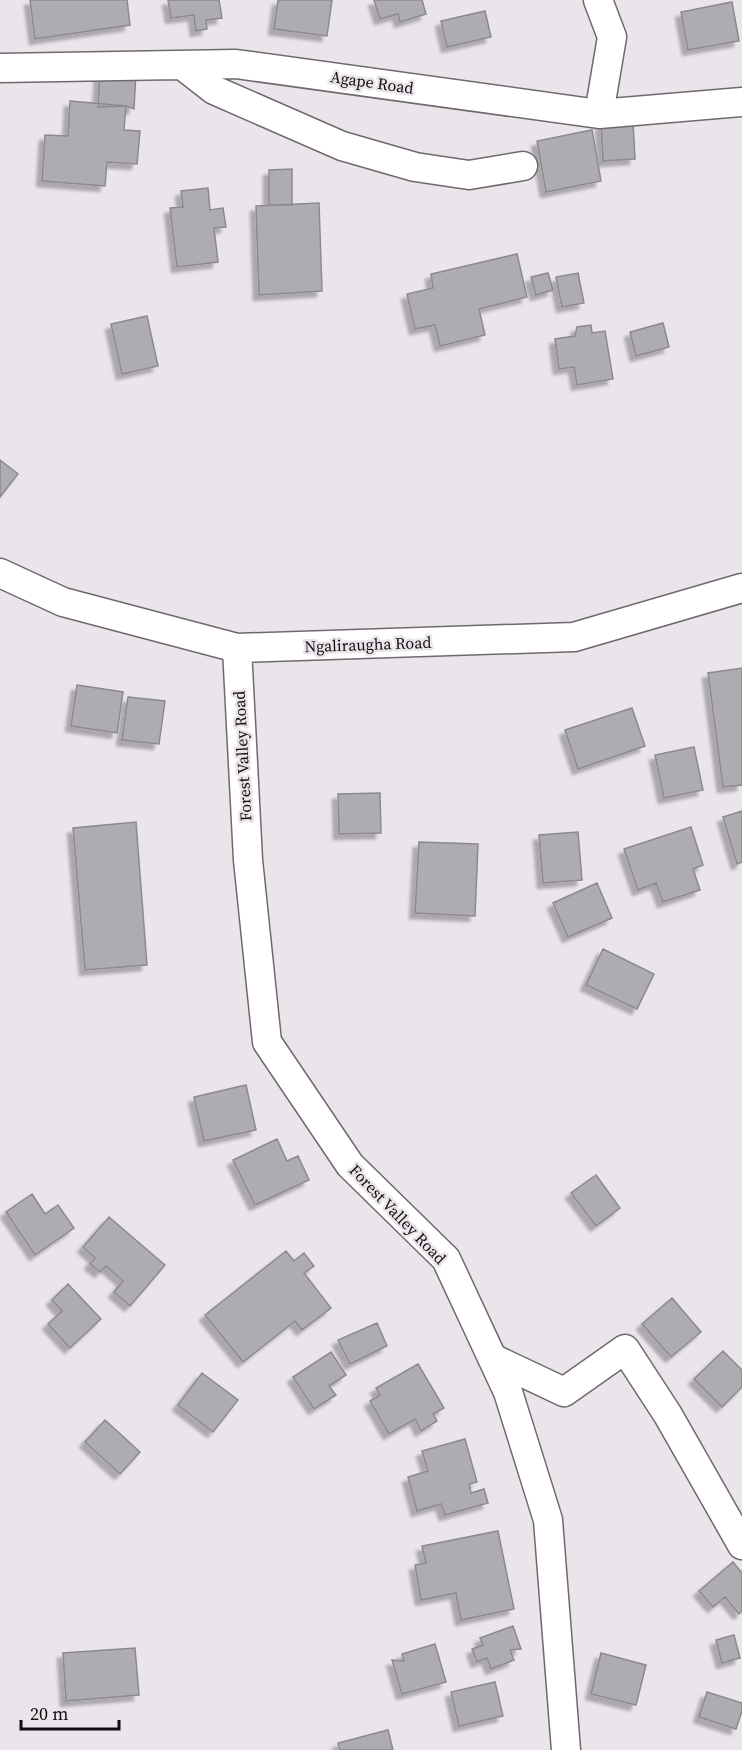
<svg xmlns="http://www.w3.org/2000/svg" width="742" height="1750" viewBox="0 0 742 1750" font-family="'Source Serif 4',serif">
<style>
.building{fill:#aeacb3;stroke:#8c8990;stroke-width:1.5;filter:url(#shadow)}
.lines{fill:none;stroke-linecap:round;stroke-linejoin:round}
.street-casing{stroke:#6f696e;stroke-width:31}
.street{stroke:#fff;stroke-width:28}
.labels{text-anchor:middle;stroke-width:5;stroke-linejoin:round;paint-order:stroke}
.street-label{font-size:16px;fill:#100e0f;stroke:#ebe4ea}
</style>
<defs>
<filter id="shadow"><feDropShadow dx="-5.5" dy="5.5" stdDeviation="1.5" flood-color="#0004"/></filter>
</defs>
<rect width="100%" height="100%" fill="#ebe4ea"/>
<path class="building" d="M 30,0 L 127,0 L 130,25 L 35,39 Z
M 168,0 L 219,0 L 222,18 L 206,20 L 207,29 L 196,31 L 194,15 L 171,18 Z
M 278,0 L 332,0 L 327,36 L 274,29 Z
M 374,0 L 422,0 L 426,14 L 400,22 L 398,14 L 380,19 Z
M 732,2 L 739,41 L 688,50 L 681,12 Z
M 485,11 L 491,37 L 447,47 L 441,21 Z
M 100,70 L 136,72 L 134,109 L 126,106 L 98,107 Z
M 70,101 L 126,106 L 124,130 L 140,131 L 137,164 L 107,162 L 105,186 L 42,181 L 45,135 L 68,136 Z
M 633,122 L 635,159 L 603,161 L 601,124 Z
M 592,130 L 601,181 L 546,192 L 537,141 Z
M 292,169 L 292,205 L 269,205 L 269,170 Z
M 208,188 L 210,210 L 223,208 L 226,227 L 214,228 L 218,262 L 177,267 L 170,208 L 183,207 L 181,191 Z
M 319,203 L 322,291 L 259,295 L 256,206 Z
M 517,254 L 527,297 L 479,309 L 485,335 L 440,346 L 435,325 L 415,329 L 407,294 L 433,288 L 431,274 Z
M 548,273 L 553,290 L 536,295 L 531,277 Z
M 578,273 L 584,303 L 562,307 L 556,277 Z
M 147,316 L 158,366 L 122,374 L 111,324 Z
M 663,323 L 669,347 L 636,356 L 630,332 Z
M 591,325 L 592,333 L 605,331 L 613,379 L 577,385 L 574,367 L 559,369 L 555,339 L 575,336 L 577,327 Z
M 0,460 L 18,474 L 0,497 Z
M 742,668 L 742,785 L 723,787 L 708,673 Z
M 77,685 L 123,692 L 117,733 L 71,726 Z
M 128,697 L 165,701 L 159,744 L 122,740 Z
M 632,708 L 645,746 L 578,769 L 565,730 Z
M 694,747 L 703,790 L 664,798 L 655,755 Z
M 380,793 L 381,833 L 339,834 L 338,794 Z
M 742,811 L 742,862 L 737,864 L 723,817 Z
M 136,822 L 147,965 L 85,970 L 73,828 Z
M 691,827 L 703,865 L 693,869 L 700,890 L 663,902 L 656,883 L 638,890 L 624,849 Z
M 578,832 L 582,880 L 543,883 L 539,835 Z
M 419,842 L 478,844 L 475,916 L 415,913 Z
M 597,883 L 612,918 L 568,937 L 553,903 Z
M 603,949 L 654,974 L 637,1009 L 586,985 Z
M 246,1085 L 256,1130 L 204,1141 L 194,1097 Z
M 277,1139 L 287,1161 L 298,1156 L 309,1180 L 255,1205 L 233,1160 Z
M 596,1175 L 620,1208 L 596,1226 L 571,1193 Z
M 32,1194 L 45,1214 L 58,1205 L 74,1228 L 35,1255 L 6,1212 Z
M 109,1217 L 165,1265 L 130,1306 L 114,1292 L 123,1281 L 106,1266 L 100,1272 L 90,1264 L 95,1258 L 83,1247 Z
M 286,1251 L 294,1261 L 304,1253 L 314,1266 L 304,1273 L 331,1308 L 302,1330 L 295,1321 L 243,1362 L 205,1315 Z
M 68,1284 L 101,1319 L 70,1348 L 48,1324 L 62,1311 L 52,1300 Z
M 672,1298 L 701,1332 L 671,1357 L 642,1324 Z
M 377,1323 L 387,1346 L 350,1364 L 338,1340 Z
M 723,1351 L 742,1370 L 742,1387 L 722,1407 L 694,1379 Z
M 331,1352 L 346,1375 L 329,1386 L 336,1395 L 314,1409 L 293,1377 Z
M 418,1364 L 444,1408 L 433,1414 L 437,1421 L 421,1431 L 415,1419 L 389,1434 L 370,1401 L 380,1395 L 376,1388 Z
M 202,1373 L 238,1400 L 213,1432 L 178,1405 Z
M 105,1420 L 140,1452 L 120,1474 L 85,1442 Z
M 465,1439 L 477,1482 L 469,1484 L 471,1493 L 484,1489 L 488,1503 L 445,1515 L 441,1504 L 417,1511 L 408,1477 L 428,1471 L 422,1451 Z
M 498,1531 L 514,1609 L 461,1620 L 456,1593 L 421,1600 L 415,1565 L 426,1563 L 422,1546 Z
M 733,1562 L 742,1573 L 742,1611 L 739,1614 L 725,1597 L 713,1607 L 699,1591 Z
M 513,1626 L 521,1649 L 510,1650 L 514,1660 L 491,1669 L 487,1658 L 477,1662 L 472,1649 L 483,1645 L 480,1638 Z
M 734,1635 L 740,1658 L 722,1663 L 716,1640 Z
M 435,1644 L 446,1682 L 402,1694 L 392,1660 L 404,1661 L 402,1654 Z
M 135,1648 L 139,1695 L 66,1701 L 63,1653 Z
M 601,1653 L 646,1665 L 636,1705 L 591,1694 Z
M 495,1682 L 503,1716 L 459,1726 L 451,1692 Z
M 707,1692 L 742,1703 L 742,1711 L 736,1729 L 699,1717 Z
M 388,1730 L 393,1750 L 340,1750 L 338,1743 Z"/>
<g class="lines">
<defs>
<path id="street" d="M 598,0 L 612,37 L 599,114
M 182,65 L 214,90 L 342,146 L 415,167 L 469,175 L 523,166
M 0,68 L 236,64 L 599,114 L 742,102
M 0,573 L 63,602 L 237,648 L 574,637 L 742,588
M 237,648 L 248,860 L 267,1042 L 350,1165 L 446,1259 L 508,1392 L 548,1520 L 566,1750
M 492,1358 L 564,1392 L 625,1349 L 668,1415 L 742,1545"/>
</defs>
<use href="#street" class="street-casing"/>
<use href="#street" class="street"/>
</g>
<g class="labels">
<g class="street-label">
<text transform="translate(372 82) rotate(8)" y="6">Agape Road</text>
<text transform="translate(368 644) rotate(-2)" y="6">Ngaliraugha Road</text>
<text transform="translate(242 756) rotate(-93)" y="6">Forest Valley Road</text>
<text transform="translate(398 1214) rotate(46)" y="6">Forest Valley Road</text>
</g>
</g>
<path d="M21 1720v9h98v-9" fill="none" stroke="#100e0f" stroke-width="3"/>
<text x="30" y="1720" font-size="18" fill="#100e0f" stroke="#ebe4ea" stroke-width="4.5" paint-order="stroke">20 m</text>
</svg>
